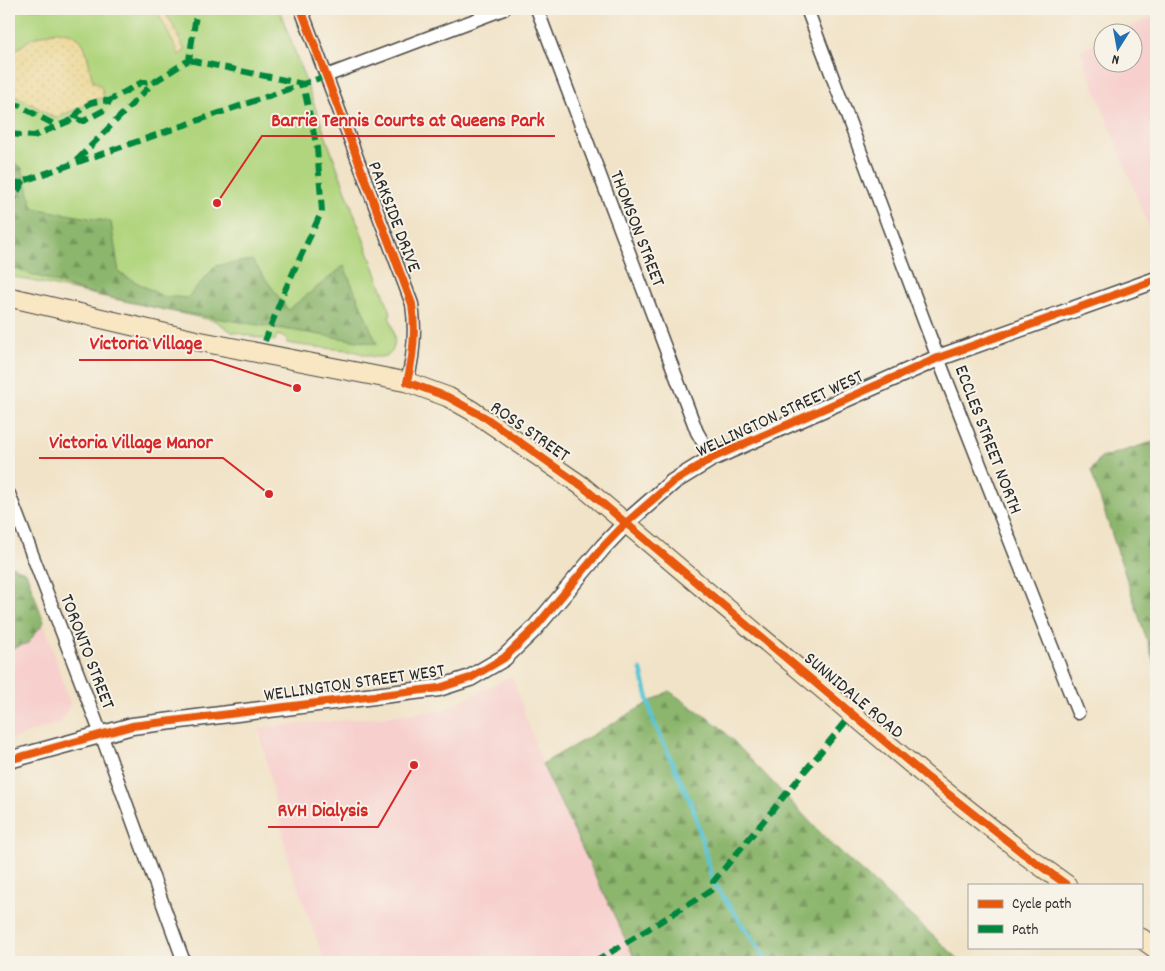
<svg xmlns="http://www.w3.org/2000/svg" width="1165" height="971" viewBox="0 0 1165 971" font-family="Dekko,sans-serif">
<style>
.built{fill:#f7d0ce}
.green{fill:#b1d57e;stroke:#6e8054}
.forest{fill:url(#forest-firs);stroke:#5c704c}
.sand{fill:url(#sand-dots);stroke:#8c8264}
.lines{fill:none;stroke-linecap:round;stroke-linejoin:round}
.stream{stroke:#5ac5d5;stroke-width:4.5}
.minor-casing{stroke:#494743;stroke-width:15}
.tertiary-casing{stroke:#494743;stroke-width:19}
.secondary-casing{stroke:#494743;stroke-width:21}
.minor{stroke:#fff;stroke-width:12}
.tertiary{stroke:#fff;stroke-width:16}
.secondary{stroke:#f9e7c3;stroke-width:19}
.quiet{stroke:#00873e;stroke-width:6;stroke-dasharray:12 6;stroke-linecap:butt}
.cycleway-casing{stroke:#f7f3e8;stroke-width:11}
.cycleway{stroke:#e8590c;stroke-width:8}
.labels{text-anchor:middle;stroke-width:4;stroke-linejoin:round;paint-order:stroke}
.street-label{font-size:19px;fill:#2b2b2b;stroke:#f7f3e8}
.leader{fill:none;stroke:#d62828;stroke-width:2}
.callout-dot{fill:#d62828;stroke:#f7f3e8;stroke-width:2}
.callout-label{font-size:20px;text-anchor:middle;font-weight:bold;fill:#d62828;stroke:#f7f3e8;stroke-width:4;stroke-linejoin:round;paint-order:stroke}
</style>
<defs>
<pattern id="forest-firs" width="22" height="20" patternUnits="userSpaceOnUse" patternTransform="scale(1.25)"><rect width="22" height="20" fill="#8cb66d"/><path d="M5 1l3.5 6h-7zM16 11l3.5 6h-7z" fill="#73945a"/></pattern>
<pattern id="sand-dots" width="8" height="8" patternUnits="userSpaceOnUse" patternTransform="scale(1.25)"><rect width="8" height="8" fill="#eeda9e"/><path d="M2 2h.1M6 6h.1" fill="none" stroke="#cb8" stroke-width="1.8" stroke-linecap="round"/></pattern>
</defs>
<rect width="100%" height="100%" fill="#f7f3e8"/>
<filter id="ink" filterUnits="userSpaceOnUse"><feTurbulence type="fractalNoise" baseFrequency=".02" numOctaves="2"/><feDisplacementMap in="SourceGraphic" scale="10" xChannelSelector="R" yChannelSelector="G"/><feConvolveMatrix kernelMatrix="1 2 1 2 8 2 1 2 1" color-interpolation-filters="sRGB"/></filter>
<filter id="wash" filterUnits="userSpaceOnUse"><feTurbulence type="fractalNoise" baseFrequency=".0096" numOctaves="4" result="noise"/><feDisplacementMap in="SourceGraphic" scale="20" xChannelSelector="R" yChannelSelector="G"/><feGaussianBlur stdDeviation="1.12" result="paint"/><feColorMatrix in="noise" values="0 0 0 0 0 0 0 0 0 0 0 0 0 0 0 0 0 1.4 0 .05"/><feComposite in="paint" operator="in"/></filter>
<g filter="url(#wash)">
<rect width="100%" height="100%" fill="#f1e3c8"/>
<path class="built" d="M 1156,16 L 1156,246 L 1080,50 L 1102,40 L 1102,62 L 1132,62 L 1132,32 L 1119,32 Z
M 44,622 L 70,704 L 61,722 L 9,740 L 9,650 L 28,643 Z
M 512,676 L 542,764 L 635,959 L 630,962 L 325,962 L 289,862 L 259,728 L 441,711 Z"/>
<path class="green" d="M 9,9 L 279,9 L 391,314 L 389,316 C 393,328 403,357 379,357 C 369,357 359,352 349,350 C 328,348 308,347 287,343 L 287,338 L 277,335 L 275,341 L 232,332 L 216,321 L 9,276 Z"/>
<path class="forest" d="M 9,158 L 22,168 L 33,208 L 111,222 L 119,273 L 162,296 L 187,298 L 216,266 L 252,260 L 288,310 L 344,266 L 377,344 L 171,311 L 85,292 L 10,267 Z
M 1156,441 L 1156,668 L 1091,471 L 1100,458 Z
M 9,565 L 26,572 L 44,622 L 28,643 L 9,650 Z
M 669,691 L 719,726 L 832,845 L 962,962 L 630,962 L 635,959 L 542,764 Z"/>
<path class="sand" d="M 156,9 L 163,9 L 173,25 L 185,51 L 179,55 Z
M 56,31 C 91,33 85,55 93,81 L 101,86 L 104,97 L 55,118 L 12,93 L 9,49 L 15,51 L 32,38 Z"/>
<g class="lines">
<path class="stream" d="M 641,670 L 653,720 L 694,810 L 713,882 L 768,962"/>
</g>
</g>
<g filter="url(#ink)">
<g class="lines">
<defs>
<path id="minor" d="M 301,9 L 412,304 C 416,331 414,355 407,382
M 537,9 L 697,432 L 712,458
M 807,9 L 938,358 L 1078,713
M 326,76 L 504,9
M 9,494 L 101,734 L 184,962"/>
<path id="tertiary" d="M 9,760 L 132,726 L 439,688 L 470,678 L 504,658 L 534,629 L 604,546 L 626,523 L 673,482 L 712,458 L 938,358 L 1156,280"/>
<path id="secondary" d="M 9,297 L 198,341 L 407,382 L 448,397 L 471,410 L 582,486 L 928,778 L 1024,854 L 1067,885
M 1141,938 L 1156,949"/>
</defs>
<use href="#minor" class="minor-casing"/>
<use href="#tertiary" class="tertiary-casing"/>
<use href="#secondary" class="secondary-casing"/>
<use href="#minor" class="minor"/>
<use href="#tertiary" class="tertiary"/>
<use href="#secondary" class="secondary"/>
<path class="quiet" d="M 189,60 L 303,84 L 317,148 L 322,211 L 284,292 L 265,341
M 9,104 L 18,105 L 57,126
M 74,119 C 80,106 95,99 109,101
M 9,134 L 34,136 L 74,119 L 84,121 L 106,109 L 109,101 L 142,82 L 154,82 L 189,60 L 197,9
M 77,160 L 154,82
M 9,186 L 326,76
M 9,207 L 24,180
M 595,962 L 713,889 L 713,882 L 853,713"/>
<defs>
<path id="cycleway" d="M 301,9 L 412,304 C 416,331 414,355 407,382 L 448,397 L 486,418 L 582,486 L 928,778 L 1024,854 L 1067,885
M 9,760 L 132,726 L 439,688 L 470,678 L 504,658 L 534,629 L 604,546 L 626,523 L 673,482 L 712,458 L 938,358 L 1156,280"/>
</defs>
<use href="#cycleway" class="cycleway-casing"/>
<use href="#cycleway" class="cycleway"/>
</g>
</g>
<g class="labels">
<g class="street-label">
<text transform="translate(396 216) rotate(69)" y="7">PARKSIDE DRIVE</text>
<text transform="translate(639 228) rotate(69)" y="7">THOMSON STREET</text>
<text transform="translate(779 412) rotate(-25)" y="7">WELLINGTON STREET WEST</text>
<text transform="translate(531 430) rotate(35)" y="7">ROSS STREET</text>
<text transform="translate(990 439) rotate(69)" y="7">ECCLES STREET NORTH</text>
<text transform="translate(89 651) rotate(69)" y="7">TORONTO STREET</text>
<text transform="translate(354 681) rotate(-8)" y="7">WELLINGTON STREET WEST</text>
<text transform="translate(855 694) rotate(40)" y="7">SUNNIDALE ROAD</text>
</g>
</g>
<path class="leader" d="M217 203L262 136H555M297 388L212 360H79M269 494L223 458H39M414 765L378 827H268"/>
<g class="callout-dot">
<circle cx="217" cy="203" r="5"/>
<circle cx="297" cy="388" r="5"/>
<circle cx="269" cy="494" r="5"/>
<circle cx="414" cy="765" r="5"/>
</g>
<g class="callout-label">
<text x="408" y="126">Barrie Tennis Courts at Queens Park</text>
<text x="146" y="349">Victoria Village</text>
<text x="131" y="448">Victoria Village Manor</text>
<text x="323" y="816">RVH Dialysis</text>
</g>
<rect width="1165" height="971" fill="none" stroke="#f7f3e8" stroke-width="30"/>
<rect x="968" y="884" width="175" height="65" fill="#f7f3e8" stroke="#a5a39c"/>
<rect x="978" y="900" width="25" height="8" fill="#e8590c" stroke="#a5a39c"/>
<text x="1012" y="908" font-size="15" fill="#2b2b2b">Cycle path</text>
<rect x="978" y="925" width="25" height="8" fill="#00873e" stroke="#a5a39c"/>
<text x="1012" y="934" font-size="15" fill="#2b2b2b">Path</text>
<g transform="translate(1118 48) rotate(191)"><circle r="24" fill="#f7f3e8" stroke="#a5a39c"/>
<path d="M0-4L9 19L0 12L-9 19Z" fill="#1f6fb2"/>
<text y="-8" font-size="14" font-weight="bold" text-anchor="middle" fill="#2b2b2b">N</text>
</g>
</svg>
